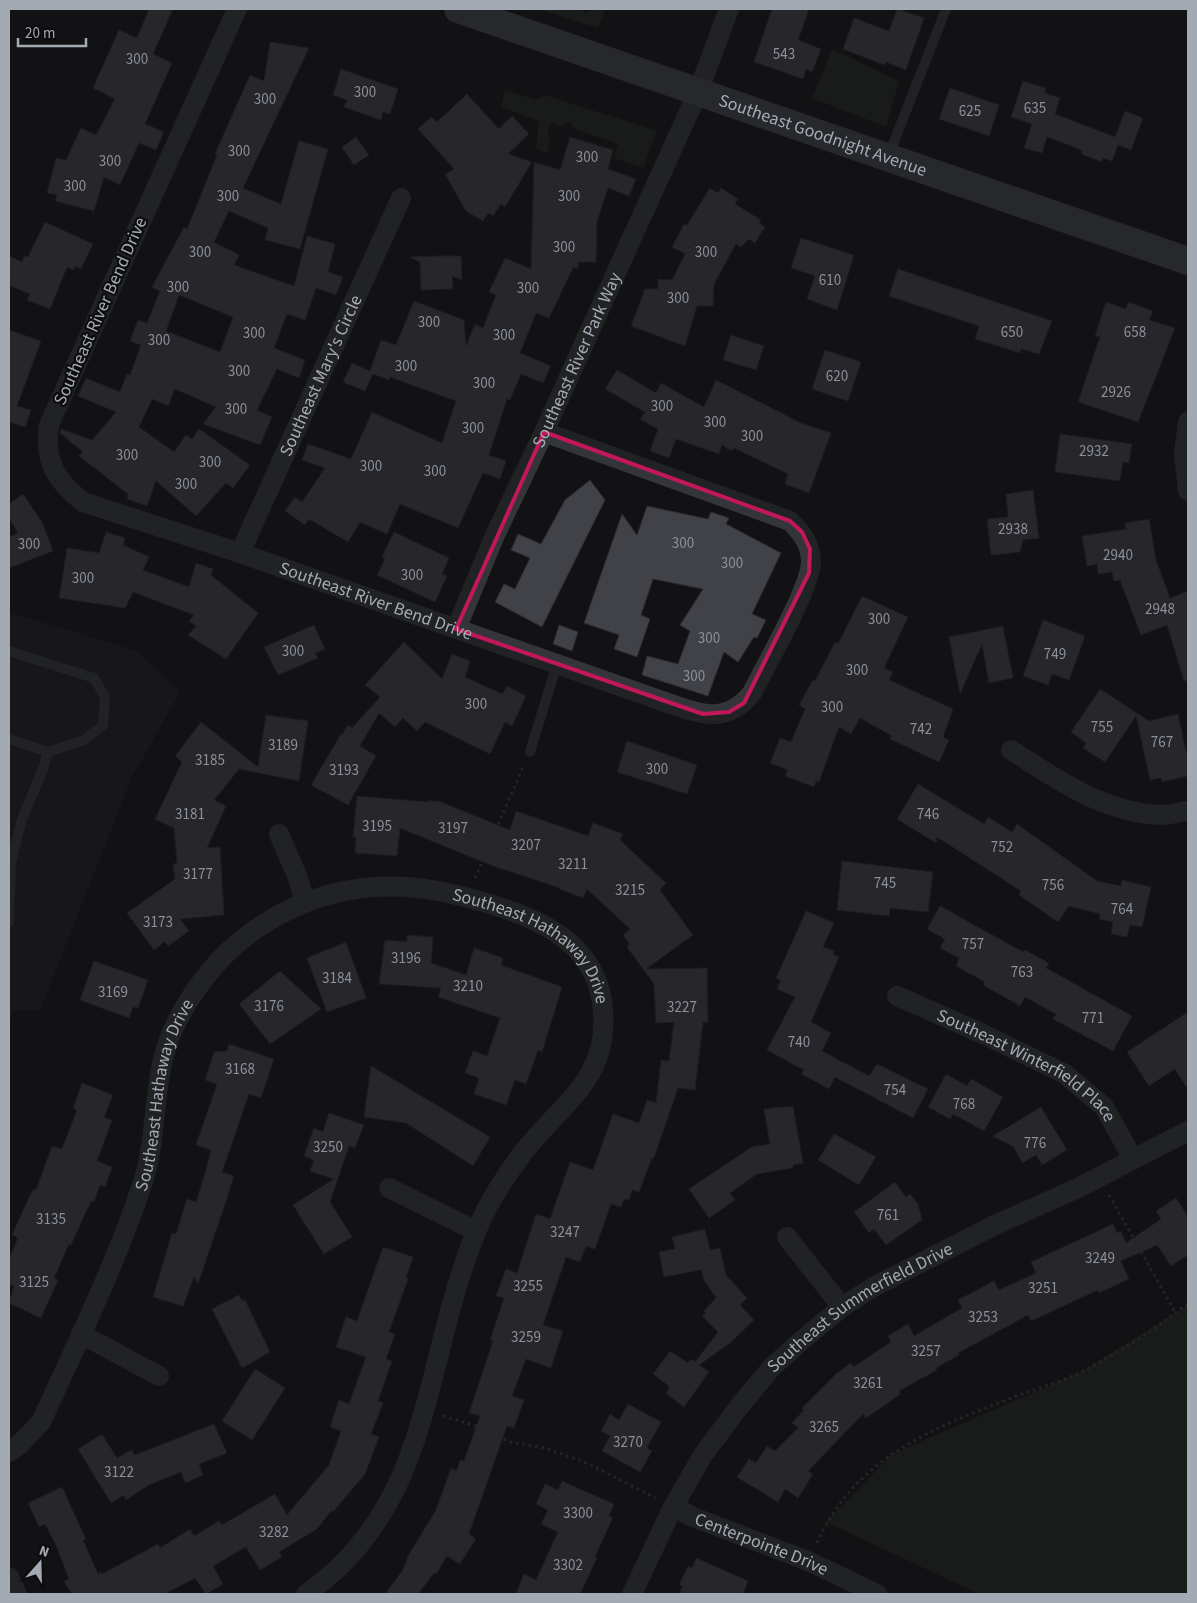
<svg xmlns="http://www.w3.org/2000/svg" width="1197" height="1603" viewBox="0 0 1197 1603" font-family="'Source Sans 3',sans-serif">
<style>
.built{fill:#1e1e21}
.green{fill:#1f261f}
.building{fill:#414247;stroke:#2c2c30;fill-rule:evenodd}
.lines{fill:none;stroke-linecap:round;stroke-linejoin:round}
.path{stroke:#393c40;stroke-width:3;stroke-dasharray:2.5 4;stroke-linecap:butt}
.lane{stroke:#333539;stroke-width:10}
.street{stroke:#333539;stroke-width:20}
.secondary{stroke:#414449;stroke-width:28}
.marked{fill:none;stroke:#c2185b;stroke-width:4;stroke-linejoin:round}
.labels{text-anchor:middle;stroke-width:4.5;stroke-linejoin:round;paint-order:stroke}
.number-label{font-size:15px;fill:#8b9099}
.street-label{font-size:18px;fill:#a4aab4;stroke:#0d0d0f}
</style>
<rect width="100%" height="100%" fill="#121214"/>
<path class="built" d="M 9,612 L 137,651 L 180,692 L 131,779 L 40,1011 L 14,1010 L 9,1021 Z"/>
<path class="green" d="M 539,9 L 580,9 L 587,13 L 589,9 L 605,9 L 598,28 Z
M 832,49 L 899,81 L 886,127 L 812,98 Z
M 505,90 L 536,100 L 545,95 L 657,131 L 643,168 L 614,158 L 618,144 L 574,129 L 570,121 L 562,127 L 553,123 L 548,130 L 550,142 L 547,154 L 536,148 L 539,121 L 501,107 Z
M 1188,1305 L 1188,1594 L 979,1594 L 826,1522 L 892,1454 L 1081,1372 Z"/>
<path class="building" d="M 149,9 L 173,9 L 153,54 L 172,63 L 145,124 L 164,132 L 156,150 L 139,143 L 120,185 L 104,177 L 94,211 L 55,201 L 57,195 L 47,193 L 56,158 L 66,160 L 81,128 L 96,135 L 115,99 L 93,88 L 119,30 L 137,38 Z
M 772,9 L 809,9 L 798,40 L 821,49 L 812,72 L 806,69 L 803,79 L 754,62 Z
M 897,9 L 924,18 L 906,70 L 886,62 L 884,65 L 843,49 L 854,18 L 889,31 Z
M 270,42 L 309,48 L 243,188 L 281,204 L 299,141 L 328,149 L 300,249 L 265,240 L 268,228 L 229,211 L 214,242 L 239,255 L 234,265 L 294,286 L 307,236 L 335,244 L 328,272 L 343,277 L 336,295 L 316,288 L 305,320 L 287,314 L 274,348 L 305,360 L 299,378 L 277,369 L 257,410 L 272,417 L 260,445 L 203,424 L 216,407 L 175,389 L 168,406 L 152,399 L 139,427 L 174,452 L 186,435 L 192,439 L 199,429 L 250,465 L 233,488 L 226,483 L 196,516 L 156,481 L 147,506 L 127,499 L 128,494 L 79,456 L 83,452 L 60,433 L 61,429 L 92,440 L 116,412 L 78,396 L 86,378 L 120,392 L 127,374 L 130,375 L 141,345 L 130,341 L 138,320 L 147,323 L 160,291 L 152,287 L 184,227 L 187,229 L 217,155 L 215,154 L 250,75 L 264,81 ZM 179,295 L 233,317 L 220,352 L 166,331 Z
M 341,69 L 398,89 L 390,114 L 383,112 L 381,120 L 344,107 L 347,100 L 333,95 Z
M 1023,81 L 1046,88 L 1045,93 L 1060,98 L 1055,114 L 1115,137 L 1125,111 L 1143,118 L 1131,150 L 1118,145 L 1112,161 L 1103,158 L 1102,162 L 1081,154 L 1082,150 L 1047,137 L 1042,153 L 1024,148 L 1032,124 L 1011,117 Z
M 950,88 L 999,105 L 989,136 L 939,119 Z
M 467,94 L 499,129 L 512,116 L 529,134 L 508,154 L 532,162 L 505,207 L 501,204 L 493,216 L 488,213 L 483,221 L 466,211 L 445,174 L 454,169 L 418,129 L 431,117 L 437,122 Z
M 356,137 L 369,155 L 354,165 L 342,147 Z
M 570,137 L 613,150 L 608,169 L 636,179 L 629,196 L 608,188 L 597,222 L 596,262 L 578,262 L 578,268 L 573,268 L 549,318 L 536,313 L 520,353 L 551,366 L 543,383 L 521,374 L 510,400 L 507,399 L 489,455 L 506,461 L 500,479 L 483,473 L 458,528 L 400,504 L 387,534 L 360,522 L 348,542 L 309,519 L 305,525 L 285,511 L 295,497 L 302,502 L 325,468 L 302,460 L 308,444 L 351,459 L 372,412 L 442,443 L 456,401 L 390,377 L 389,380 L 373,374 L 365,391 L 343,382 L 352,363 L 370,371 L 381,340 L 396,345 L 414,301 L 464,320 L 466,346 L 475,324 L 483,328 L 496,295 L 489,292 L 505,258 L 531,269 L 534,162 L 560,170 Z
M 710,188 L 718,193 L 721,188 L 738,199 L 735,204 L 761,220 L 759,223 L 765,227 L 755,243 L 749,239 L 741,247 L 736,244 L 714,284 L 713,306 L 697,306 L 685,346 L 631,326 L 645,289 L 658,289 L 658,279 L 672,280 L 685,254 L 672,247 L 684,224 L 687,225 Z
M 45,222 L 93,244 L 81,269 L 75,266 L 73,270 L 67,267 L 50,309 L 27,300 L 30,294 L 9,285 L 9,256 L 22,262 L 24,256 L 28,257 Z
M 801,238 L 854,255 L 837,310 L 807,299 L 815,276 L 791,268 Z
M 439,256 L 461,256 L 462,280 L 452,276 L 453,289 L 421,290 L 420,262 L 410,257 Z
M 898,269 L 1052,321 L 1039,354 L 1021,349 L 1020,353 L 975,339 L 979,326 L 889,296 Z
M 1106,302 L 1126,309 L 1128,302 L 1153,311 L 1149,320 L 1175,328 L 1138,422 L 1078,402 L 1100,337 L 1095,336 Z
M 9,330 L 41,341 L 17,406 L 31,410 L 25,427 L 9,422 Z
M 731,335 L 764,346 L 756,370 L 723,360 Z
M 825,350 L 861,362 L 848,401 L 812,389 Z
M 617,370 L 656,393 L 661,383 L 704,407 L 716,380 L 801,423 L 831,433 L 809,493 L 785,484 L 788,474 L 734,448 L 732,451 L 722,445 L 719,454 L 676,439 L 669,458 L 650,451 L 658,429 L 640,419 L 645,412 L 605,389 Z
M 1060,434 L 1132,444 L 1129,463 L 1123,462 L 1120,481 L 1055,472 Z
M 590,480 L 605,500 L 542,627 L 495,602 L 504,584 L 515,589 L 530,558 L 511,550 L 518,534 L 541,544 L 565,500 Z
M 1033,490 L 1039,538 L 1023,540 L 1020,552 L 991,555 L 987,519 L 1008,517 L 1006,494 Z
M 23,494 L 42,522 L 53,551 L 9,568 L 9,537 L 18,533 L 9,518 L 9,504 Z
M 647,506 L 708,519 L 711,512 L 729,518 L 726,524 L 781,553 L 752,614 L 766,620 L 757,638 L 754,637 L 738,662 L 724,652 L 708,696 L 642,675 L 647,656 L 678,664 L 690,631 L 680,625 L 703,589 L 653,579 L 641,615 L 650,619 L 637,657 L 614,649 L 619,635 L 584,623 L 622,514 L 637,535 Z
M 1149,519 L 1156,560 L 1170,598 L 1188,591 L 1188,680 L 1184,681 L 1167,625 L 1141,635 L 1120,580 L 1114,581 L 1112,572 L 1098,574 L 1097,564 L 1087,566 L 1082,536 L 1126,529 L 1125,523 Z
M 106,532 L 125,538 L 123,545 L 149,557 L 143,570 L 189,587 L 196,563 L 213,569 L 211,575 L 258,613 L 226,659 L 188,635 L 196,626 L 189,621 L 194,615 L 133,592 L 125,608 L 59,598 L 67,548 L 99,553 Z
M 394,532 L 449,558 L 442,574 L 447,576 L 435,602 L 377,575 L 385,559 L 382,557 Z
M 862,596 L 908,617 L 884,668 L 893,672 L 889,680 L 953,709 L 943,737 L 949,740 L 939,762 L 890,739 L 892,736 L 860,718 L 851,734 L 839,727 L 819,782 L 816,781 L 814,787 L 785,776 L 788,770 L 770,763 L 780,738 L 791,742 L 805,709 L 799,705 L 813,680 L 815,681 L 835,642 L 838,644 Z
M 1043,620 L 1085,636 L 1069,680 L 1052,674 L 1048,685 L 1023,676 Z
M 314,625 L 325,649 L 315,653 L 318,658 L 278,675 L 264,647 Z
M 559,625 L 578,632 L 572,651 L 553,644 Z
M 1003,626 L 1013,678 L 989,683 L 982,644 L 960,694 L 949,637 Z
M 404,642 L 442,679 L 452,654 L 470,661 L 465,677 L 502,694 L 507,686 L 526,696 L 512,726 L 505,722 L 490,754 L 425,722 L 417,731 L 403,718 L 395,727 L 379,713 L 360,746 L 376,756 L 348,805 L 311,785 L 341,734 L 342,735 L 348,725 L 352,728 L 380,697 L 365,685 Z
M 1100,689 L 1149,721 L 1178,714 L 1186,752 L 1188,752 L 1188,776 L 1162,782 L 1161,778 L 1150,780 L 1136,716 L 1105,762 L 1083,748 L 1086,743 L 1071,732 Z
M 266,715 L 308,721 L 299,781 L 239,769 L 214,800 L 226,806 L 207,848 L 220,847 L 224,915 L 180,919 L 189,931 L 168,946 L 165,941 L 154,950 L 127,913 L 175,879 L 173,864 L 177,863 L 174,828 L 155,819 L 182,762 L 175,756 L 201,722 L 258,767 Z
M 627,741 L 697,765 L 687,794 L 617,772 Z
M 918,784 L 984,824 L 988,817 L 1012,832 L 1017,824 L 1097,881 L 1121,886 L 1122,880 L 1151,887 L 1142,927 L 1130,925 L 1127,937 L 1111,934 L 1113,922 L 1099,919 L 1100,914 L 1069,906 L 1058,922 L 1019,895 L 1021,891 L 937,837 L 936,843 L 897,819 Z
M 357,796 L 428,802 L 429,800 L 436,802 L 436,800 L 510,830 L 516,811 L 588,836 L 593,823 L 623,834 L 620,840 L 666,883 L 660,890 L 693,935 L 646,969 L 707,968 L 708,1022 L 703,1022 L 695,1090 L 678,1088 L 654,1158 L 652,1158 L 639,1192 L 632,1190 L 629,1200 L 624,1199 L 621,1207 L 611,1204 L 595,1249 L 586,1246 L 580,1262 L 566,1257 L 543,1325 L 563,1331 L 551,1368 L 526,1359 L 512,1396 L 524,1400 L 514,1428 L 507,1426 L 469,1534 L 476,1539 L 460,1564 L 447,1556 L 436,1574 L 434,1573 L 418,1594 L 385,1594 L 403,1570 L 408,1556 L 436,1510 L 451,1468 L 457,1471 L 460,1460 L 464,1461 L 480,1416 L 469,1413 L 493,1341 L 490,1340 L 504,1298 L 496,1296 L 506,1269 L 517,1273 L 536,1214 L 550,1219 L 570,1162 L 593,1170 L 613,1114 L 639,1123 L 647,1100 L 656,1103 L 661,1060 L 669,1061 L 674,1022 L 656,1023 L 654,984 L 627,947 L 630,944 L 623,935 L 630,929 L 587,889 L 583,898 L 559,889 L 560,888 L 493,866 L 400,828 L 397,856 L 355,853 L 356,837 L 353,837 Z
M 842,861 L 933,872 L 928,912 L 890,908 L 889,916 L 837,910 Z
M 940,906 L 1023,952 L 1025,950 L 1049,963 L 1046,968 L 1132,1016 L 1113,1051 L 1053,1019 L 1056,1014 L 1025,997 L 1020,1006 L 983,985 L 985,982 L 956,966 L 959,958 L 940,948 L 945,939 L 927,929 Z
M 806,911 L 834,923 L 823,947 L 834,951 L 833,954 L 839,957 L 811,1022 L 831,1033 L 822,1051 L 869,1076 L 877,1064 L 928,1089 L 913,1118 L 835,1077 L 829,1089 L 801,1074 L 804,1070 L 767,1050 L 795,997 L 777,989 L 781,980 L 776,978 Z
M 407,935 L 433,937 L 431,963 L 466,975 L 474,948 L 503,958 L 501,965 L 562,987 L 542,1052 L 538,1050 L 526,1084 L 515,1080 L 506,1105 L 474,1094 L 479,1078 L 465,1073 L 473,1051 L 487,1056 L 500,1018 L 438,997 L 441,988 L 379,984 L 385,940 L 407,942 Z
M 346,942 L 366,998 L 327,1012 L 307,958 Z
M 94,961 L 148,980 L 138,1008 L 133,1007 L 129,1018 L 80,1000 Z
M 280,971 L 321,1009 L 270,1044 L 239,1004 Z
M 1188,1012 L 1188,1090 L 1175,1069 L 1149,1086 L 1127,1052 Z
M 229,1044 L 274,1059 L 261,1098 L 249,1094 L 222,1172 L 234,1176 L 228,1195 L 198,1284 L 194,1277 L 183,1306 L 153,1297 L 172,1233 L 176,1234 L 187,1199 L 196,1202 L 206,1170 L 211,1150 L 196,1145 L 217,1084 L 205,1080 L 214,1052 L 227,1051 Z
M 371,1066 L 490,1137 L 473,1166 L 406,1123 L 364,1117 Z
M 946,1074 L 967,1086 L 971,1079 L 1003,1097 L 984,1131 L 953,1114 L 950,1119 L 928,1107 Z
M 82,1083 L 113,1095 L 104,1117 L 112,1120 L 97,1161 L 112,1167 L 105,1187 L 100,1185 L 94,1202 L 91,1201 L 71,1245 L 69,1244 L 54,1278 L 58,1280 L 41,1318 L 9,1303 L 14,1286 L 9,1284 L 9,1259 L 18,1238 L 12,1235 L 31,1193 L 34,1189 L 36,1190 L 52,1146 L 62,1149 L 77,1110 L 73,1108 Z
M 793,1106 L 803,1163 L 793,1165 L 793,1168 L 757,1174 L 730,1193 L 735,1200 L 709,1218 L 689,1189 L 752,1147 L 770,1144 L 764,1109 Z
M 1041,1107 L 1067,1150 L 1042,1165 L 1036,1155 L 1022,1163 L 1014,1147 L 993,1136 Z
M 329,1113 L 364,1125 L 355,1148 L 349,1146 L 330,1202 L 352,1237 L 324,1254 L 293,1205 L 334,1179 L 310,1171 L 314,1160 L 304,1156 L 314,1128 L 323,1132 Z
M 834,1134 L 876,1157 L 859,1185 L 818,1160 Z
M 895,1182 L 906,1197 L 910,1194 L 918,1204 L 922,1220 L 886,1245 L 874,1229 L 869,1233 L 854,1212 Z
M 1176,1198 L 1188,1217 L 1188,1255 L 1171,1266 L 1157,1245 L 1121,1261 L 1129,1279 L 1099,1293 L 1098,1290 L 1031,1321 L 1028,1315 L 958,1353 L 959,1355 L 936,1368 L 937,1370 L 899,1391 L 901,1394 L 866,1418 L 863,1414 L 808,1471 L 813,1474 L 798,1498 L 785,1489 L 778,1502 L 737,1477 L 749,1459 L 756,1463 L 767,1446 L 775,1451 L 798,1428 L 792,1423 L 804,1410 L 802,1408 L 837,1373 L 851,1363 L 853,1367 L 891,1342 L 888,1336 L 908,1324 L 914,1336 L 962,1308 L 958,1300 L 994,1281 L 999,1290 L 1036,1273 L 1031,1262 L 1113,1224 L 1117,1233 L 1121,1231 L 1126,1243 L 1161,1219 L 1156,1211 Z
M 705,1229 L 710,1250 L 720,1248 L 726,1275 L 747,1298 L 740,1305 L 754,1320 L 730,1343 L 699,1365 L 709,1372 L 684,1407 L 666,1393 L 670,1387 L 653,1374 L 670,1351 L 688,1363 L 691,1359 L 695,1362 L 718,1332 L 702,1316 L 706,1313 L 704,1311 L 716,1298 L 704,1280 L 701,1270 L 664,1277 L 659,1252 L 675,1249 L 672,1237 Z
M 383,1247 L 413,1257 L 406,1278 L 408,1279 L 389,1332 L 395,1334 L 386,1359 L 392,1361 L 378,1401 L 383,1403 L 371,1434 L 379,1437 L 365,1474 L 333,1512 L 332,1510 L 317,1529 L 279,1552 L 282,1557 L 260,1570 L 246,1547 L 213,1566 L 223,1584 L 206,1594 L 195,1578 L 165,1594 L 72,1594 L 64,1581 L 69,1579 L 56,1545 L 45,1524 L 39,1527 L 28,1503 L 62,1487 L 86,1539 L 83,1540 L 98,1574 L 100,1572 L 102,1574 L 158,1544 L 160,1548 L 190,1529 L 194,1536 L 219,1521 L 222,1525 L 275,1494 L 287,1515 L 329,1465 L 341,1431 L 330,1427 L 339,1400 L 349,1404 L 366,1357 L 336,1347 L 346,1317 L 357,1321 Z
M 239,1295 L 242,1301 L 245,1300 L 270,1352 L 242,1368 L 212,1309 Z
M 255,1369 L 285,1388 L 252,1440 L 222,1421 Z
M 628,1404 L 661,1422 L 647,1448 L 652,1451 L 640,1472 L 602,1451 L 610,1436 L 601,1431 L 610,1414 L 619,1420 Z
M 214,1424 L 227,1453 L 199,1464 L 203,1475 L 185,1483 L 181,1472 L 149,1485 L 126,1500 L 124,1495 L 111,1503 L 78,1449 L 102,1434 L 117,1458 L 131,1450 L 135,1455 Z
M 562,1481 L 614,1504 L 609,1516 L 613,1517 L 595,1557 L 597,1558 L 580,1594 L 516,1594 L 524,1574 L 536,1580 L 558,1532 L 541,1524 L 548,1510 L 536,1504 L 545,1484 L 558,1490 Z
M 696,1558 L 748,1581 L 743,1594 L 679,1594 L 683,1586 L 679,1585 L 688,1566 L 692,1568 Z"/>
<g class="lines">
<path class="path" d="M 475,878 L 524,765
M 1109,1195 L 1175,1312
M 443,1416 L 476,1426 L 510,1442 L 545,1448 L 587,1463 L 656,1498
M 817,1543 C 856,1455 938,1426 1022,1394 C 1042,1387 1064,1381 1083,1371 C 1105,1360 1127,1346 1148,1333 C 1162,1324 1174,1313 1188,1304"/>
<path class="lane" d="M 888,157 L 946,9
M 9,651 L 94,678 L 105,697 L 103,725 L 84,740 L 48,752 L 43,769 L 22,819 L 11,863 L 9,922
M 9,739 L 48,752
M 530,752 L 557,664"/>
<g class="street">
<path id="s1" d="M 237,9 L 49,425 C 44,461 55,480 83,502 L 240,553 L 668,703 C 701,714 726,725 752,693 C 765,666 812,586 811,560 C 810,543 801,532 790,521 L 544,432"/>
<path d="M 1188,422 L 1184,454 L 1188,491"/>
<path id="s2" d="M 240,553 L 401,198"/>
<path id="s3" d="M 456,629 L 495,535 L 544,432 L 698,92 L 729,9"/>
<path d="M 1011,750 C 1058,780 1104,813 1162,815 C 1170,815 1180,812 1188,811"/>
<path d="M 279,834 L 298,878 L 305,902"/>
<path id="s4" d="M 897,996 L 981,1033 L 1065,1074 L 1104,1107 L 1133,1159"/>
<path d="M 389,1188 L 476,1231"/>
<path d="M 787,1237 L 842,1307"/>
<path d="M 81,1334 L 159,1376"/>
<path id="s5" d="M 9,1452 L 19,1445 L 41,1422 C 76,1345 114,1268 141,1188 C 156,1146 153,1101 163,1059 C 170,1030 186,1002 204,979 C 234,938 282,907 331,894 C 388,879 438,888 493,905 C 546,921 598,947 603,1010 C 609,1081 559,1105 522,1154 C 504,1178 487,1204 476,1232 C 422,1363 434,1505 306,1594"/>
<path id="s6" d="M 673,1507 L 693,1517 L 808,1561 L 877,1594"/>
<path d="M 9,1577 L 17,1594"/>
<path id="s7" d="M 632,1594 L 673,1507 L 703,1455 L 738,1408 L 772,1367 L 807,1336 L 842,1307 L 875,1286 L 993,1226 L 1078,1188 L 1188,1131"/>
</g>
<path class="secondary" id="s8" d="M 458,9 L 1188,261"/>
</g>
<path d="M0 0H1197V1603H0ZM 544,432 L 790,521 L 802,532 L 810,549 L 809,573 L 744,703 L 729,712 L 703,714 L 456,629 Z" fill="#121214" fill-opacity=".55" fill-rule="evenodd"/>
<path class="marked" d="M 544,432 L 790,521 L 802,532 L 810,549 L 809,573 L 744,703 L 729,712 L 703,714 L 456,629 Z"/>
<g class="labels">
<g class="number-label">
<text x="784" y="59">543</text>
<text x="137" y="64">300</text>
<text x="365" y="97">300</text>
<text x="265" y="104">300</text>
<text x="1035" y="113">635</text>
<text x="970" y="116">625</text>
<text x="239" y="156">300</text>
<text x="587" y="162">300</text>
<text x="110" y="166">300</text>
<text x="75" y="191">300</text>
<text x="228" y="201">300</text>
<text x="569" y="201">300</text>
<text x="564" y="252">300</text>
<text x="200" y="257">300</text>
<text x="706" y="257">300</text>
<text x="830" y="285">610</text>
<text x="178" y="292">300</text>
<text x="528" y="293">300</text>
<text x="678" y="303">300</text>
<text x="429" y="327">300</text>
<text x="1012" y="337">650</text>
<text x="1135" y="337">658</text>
<text x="254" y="338">300</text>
<text x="504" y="340">300</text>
<text x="159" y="345">300</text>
<text x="406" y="371">300</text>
<text x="239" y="376">300</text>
<text x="837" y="381">620</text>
<text x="484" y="388">300</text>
<text x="1116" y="397">2926</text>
<text x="662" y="411">300</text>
<text x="236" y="414">300</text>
<text x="715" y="427">300</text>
<text x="473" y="433">300</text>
<text x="752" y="441">300</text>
<text x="1094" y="456">2932</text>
<text x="127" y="460">300</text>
<text x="210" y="467">300</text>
<text x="371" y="471">300</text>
<text x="435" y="476">300</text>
<text x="186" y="489">300</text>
<text x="1013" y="534">2938</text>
<text x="683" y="548">300</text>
<text x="29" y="549">300</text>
<text x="1118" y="560">2940</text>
<text x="732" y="568">300</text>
<text x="412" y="580">300</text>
<text x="83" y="583">300</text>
<text x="1160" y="614">2948</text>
<text x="879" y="624">300</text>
<text x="709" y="643">300</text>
<text x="293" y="656">300</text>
<text x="1055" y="659">749</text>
<text x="857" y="675">300</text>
<text x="694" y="681">300</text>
<text x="476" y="709">300</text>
<text x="832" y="712">300</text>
<text x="1102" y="732">755</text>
<text x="921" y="734">742</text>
<text x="1162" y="747">767</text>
<text x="283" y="750">3189</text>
<text x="210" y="765">3185</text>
<text x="657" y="774">300</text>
<text x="344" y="775">3193</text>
<text x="190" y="819">3181</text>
<text x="928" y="819">746</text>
<text x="377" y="831">3195</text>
<text x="453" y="833">3197</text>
<text x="526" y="850">3207</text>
<text x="1002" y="852">752</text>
<text x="573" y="869">3211</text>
<text x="198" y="879">3177</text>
<text x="885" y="888">745</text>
<text x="1053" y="890">756</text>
<text x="630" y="895">3215</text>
<text x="1122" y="914">764</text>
<text x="158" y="927">3173</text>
<text x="973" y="949">757</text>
<text x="406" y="963">3196</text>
<text x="1022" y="977">763</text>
<text x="337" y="983">3184</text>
<text x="468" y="991">3210</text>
<text x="113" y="997">3169</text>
<text x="269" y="1011">3176</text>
<text x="682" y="1012">3227</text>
<text x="1093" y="1023">771</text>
<text x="799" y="1047">740</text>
<text x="240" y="1074">3168</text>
<text x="895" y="1095">754</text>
<text x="964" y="1109">768</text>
<text x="1035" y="1148">776</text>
<text x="328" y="1152">3250</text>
<text x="888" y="1220">761</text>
<text x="51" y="1224">3135</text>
<text x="565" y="1237">3247</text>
<text x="1100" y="1263">3249</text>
<text x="34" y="1287">3125</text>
<text x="528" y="1291">3255</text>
<text x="1043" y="1293">3251</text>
<text x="983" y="1322">3253</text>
<text x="526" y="1342">3259</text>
<text x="926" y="1356">3257</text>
<text x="868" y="1388">3261</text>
<text x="824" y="1432">3265</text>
<text x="628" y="1447">3270</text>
<text x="119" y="1477">3122</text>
<text x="578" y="1518">3300</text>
<text x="274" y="1537">3282</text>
<text x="568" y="1570">3302</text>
</g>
<g class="street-label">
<text dy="6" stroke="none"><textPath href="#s8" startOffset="386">Southeast Goodnight Avenue</textPath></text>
<text transform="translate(100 311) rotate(-66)" y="6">Southeast River Bend Drive</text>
<text dy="6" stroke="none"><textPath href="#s3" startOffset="295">Southeast River Park Way</textPath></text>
<text dy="6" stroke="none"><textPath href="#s2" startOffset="195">Southeast Mary's Circle</textPath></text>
<text dy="6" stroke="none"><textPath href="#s1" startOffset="855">Southeast River Bend Drive</textPath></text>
<text dy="6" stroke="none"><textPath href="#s5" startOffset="898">Southeast Hathaway Drive</textPath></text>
<text dy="6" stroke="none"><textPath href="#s4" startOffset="148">Southeast Winterfield Place</textPath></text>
<text dy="6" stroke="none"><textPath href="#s5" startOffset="395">Southeast Hathaway Drive</textPath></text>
<text dy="6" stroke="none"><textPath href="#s7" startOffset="375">Southeast Summerfield Drive</textPath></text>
<text dy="6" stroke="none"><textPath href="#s6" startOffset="96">Centerpointe Drive</textPath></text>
</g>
</g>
<rect width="1197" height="1603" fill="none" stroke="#a4aab4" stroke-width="20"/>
<g transform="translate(40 1563) rotate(20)" stroke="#0d0d0f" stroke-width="4" paint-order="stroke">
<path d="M0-4L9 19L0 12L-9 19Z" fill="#a4aab4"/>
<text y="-8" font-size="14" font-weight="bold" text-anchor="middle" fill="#a4aab4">N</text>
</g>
<path d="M18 38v8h68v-8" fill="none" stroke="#a4aab4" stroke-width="2.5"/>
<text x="25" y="38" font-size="15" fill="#a4aab4" stroke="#0d0d0f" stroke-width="4" paint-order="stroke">20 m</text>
</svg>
